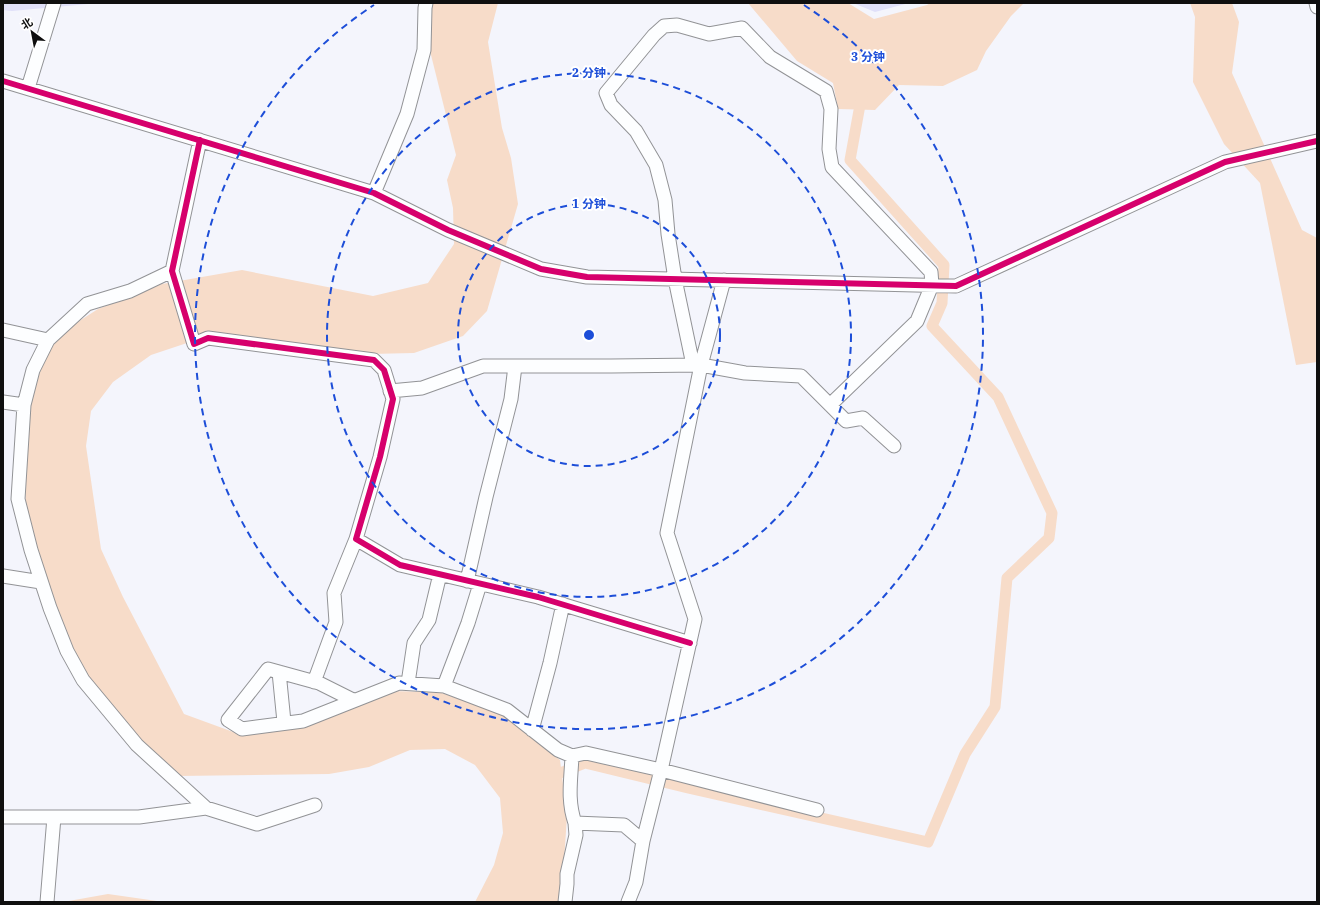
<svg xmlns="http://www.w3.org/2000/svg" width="1320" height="905" viewBox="0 0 1320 905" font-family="'IBM Plex Serif','Noto Sans SC',serif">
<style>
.farmland{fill:#e0e0f9}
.water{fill:#f7dcc9}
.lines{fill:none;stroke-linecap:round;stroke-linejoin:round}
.canal{stroke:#f7dcc9;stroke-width:11}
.street-casing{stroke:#929396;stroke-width:15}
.street{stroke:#fdfeff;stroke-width:13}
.cycleway-casing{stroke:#fff;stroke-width:8}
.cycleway{stroke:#d6006c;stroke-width:6}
.ring{fill:none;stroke:#1d4ed8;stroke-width:2;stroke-dasharray:7 5}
.centre{fill:#1d4ed8;stroke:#fff;stroke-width:2}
.ring-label{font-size:12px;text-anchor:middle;font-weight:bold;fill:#1d4ed8;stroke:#fff;stroke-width:4;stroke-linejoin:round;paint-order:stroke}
</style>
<rect width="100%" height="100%" fill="#f4f5fc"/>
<path class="farmland" d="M 3,3 L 99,3 L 12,11 L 3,10 Z
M 853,3 L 909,3 L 875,12 Z"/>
<path class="water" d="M 433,3 L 498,3 L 488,42 L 502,128 L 511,158 L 518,204 L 487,311 L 463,336 L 414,353 L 370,354 L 205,337 L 151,355 L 113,382 L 91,411 L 86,446 L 101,549 L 123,597 L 184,714 L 236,733 L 305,725 L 387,691 L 439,692 L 504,715 L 560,760 L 567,816 L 563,877 L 560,902 L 475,902 L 494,865 L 503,833 L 500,798 L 475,765 L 445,749 L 410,750 L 369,767 L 329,774 L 178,776 L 129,727 L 81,669 L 60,619 L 26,518 L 24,451 L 34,385 L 56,336 L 98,309 L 162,284 L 242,270 L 373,296 L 428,283 L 454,244 L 453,208 L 447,180 L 456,155 L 431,55 L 429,17 Z
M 748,3 L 848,3 L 874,19 L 927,5 L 930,3 L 1024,3 L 1011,16 L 986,51 L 977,70 L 943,86 L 899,85 L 875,110 L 838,109 L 833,83 L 797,61 Z
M 1190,3 L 1232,3 L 1239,22 L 1232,73 L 1302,230 L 1317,238 L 1317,273 L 1316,274 L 1317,279 L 1317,362 L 1296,365 L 1260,183 L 1224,144 L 1193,82 L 1195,17 Z
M 108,894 L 157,901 L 159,902 L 63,902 Z"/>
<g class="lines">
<path class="canal" d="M 548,778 L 585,763 L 688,788 L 928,842 L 965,754 L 995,707 L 1007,578 L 1049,538 L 1052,513 L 998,397 L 932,326 L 942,303 L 944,265 L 850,160 L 862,94"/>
<defs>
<path id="street" d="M 1316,3 L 1317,7
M 3,81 L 374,193 L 448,230 L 541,269 L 587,277 L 956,286 L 1225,162 L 1317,141
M 28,88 L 54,3
M 200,140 L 172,271 L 194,344 L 208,338 L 374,360 L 384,370 L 393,399 L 380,457 L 356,539 L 400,565 L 538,597 L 690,643
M 374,193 L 407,114 L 424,50 L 425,8 L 426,3
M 172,271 L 130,291 L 87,304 L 48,340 L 33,370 L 24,405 L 18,499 L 31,550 L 50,608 L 67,651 L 83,680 L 137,745 L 206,808
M 724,280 L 701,365 L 667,533 L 695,619 L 661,770 L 817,810
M 3,330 L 48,340
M 693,365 L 675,279 L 668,234 L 665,200 L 656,165 L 636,131 L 611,105 L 606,93 L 654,35 L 664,26 L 677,25 L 709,34 L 742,28 L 770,57 L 826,91 L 831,109 L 829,149 L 832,167 L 931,272 L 932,285 L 917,321 L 830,405
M 390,391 L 422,388 L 483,366 L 611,366 L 701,365 L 745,373 L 801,376 L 846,421 L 863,418 L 894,446
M 3,402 L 24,405
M 3,576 L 41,582
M 467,581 L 486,497 L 511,399 L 515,366
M 279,672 L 284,722
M 314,682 L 336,622 L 334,593 L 356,539
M 408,683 L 414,643 L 429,620 L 440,574
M 444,686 L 468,623 L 480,584
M 353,700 L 319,683 L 268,669 L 228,720 L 242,729 L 303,721 L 399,683 L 444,686 L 507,710 L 558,750 L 572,756 C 571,780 567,800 575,823 L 624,825 L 643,841 L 636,882 L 628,902
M 532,730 L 550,663 L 563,604
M 572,756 L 586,753 L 661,770 L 643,841
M 3,817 L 139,817 L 206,808 L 257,824 L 315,805
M 47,902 L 54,817
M 565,902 L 567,884 L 567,874 L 576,835 L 575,823"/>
</defs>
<use href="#street" class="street-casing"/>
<use href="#street" class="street"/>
<defs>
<path id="cycleway" d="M 3,81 L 374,193 L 448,230 L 541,269 L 587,277 L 956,286 L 1225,162 L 1317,141
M 200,140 L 172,271 L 194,344 L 208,338 L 374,360 L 384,370 L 393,399 L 380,457 L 356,539 L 400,565 L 538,597 L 690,643"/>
</defs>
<use href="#cycleway" class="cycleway-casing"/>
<use href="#cycleway" class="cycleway"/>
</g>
<g class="ring">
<circle cx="589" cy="335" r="131"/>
<circle cx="589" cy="335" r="262"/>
<path d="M804 5A394 394 0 1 1 374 5"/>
</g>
<circle cx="589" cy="335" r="6" class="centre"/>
<g class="ring-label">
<text x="868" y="61">3 分钟</text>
<text x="589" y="77">2 分钟</text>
<text x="589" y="208">1 分钟</text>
</g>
<rect width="1320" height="905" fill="none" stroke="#0f0f0f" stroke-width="8"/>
<g transform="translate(32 32) rotate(328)" stroke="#ffffff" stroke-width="3" paint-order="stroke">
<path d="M0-3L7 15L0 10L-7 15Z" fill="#0f0f0f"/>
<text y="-6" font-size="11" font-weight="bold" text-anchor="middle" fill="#0f0f0f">北</text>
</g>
</svg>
